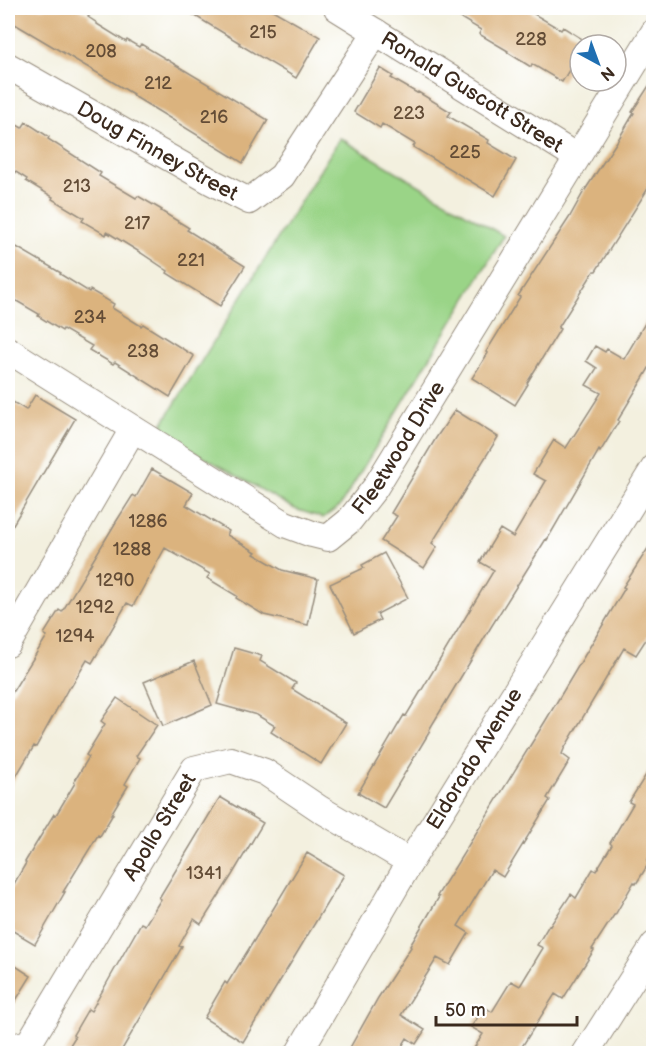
<svg xmlns="http://www.w3.org/2000/svg" width="661" height="1061" viewBox="0 0 661 1061" font-family="'Balsamiq Sans',sans-serif">
<style>
.green{fill:#9ad487;stroke:#6a7f52;stroke-width:1.5}
.building{fill:#dbb37e}
.lines{fill:none;stroke-linecap:round;stroke-linejoin:round}
.minor-casing{stroke:#978d7e;stroke-width:28}
.minor{stroke:#fff;stroke-width:26}
.labels{text-anchor:middle;stroke-width:6;stroke-linejoin:round;paint-order:stroke}
.number-label{font-size:18px;fill:#634c36}
.street-label{font-size:21px;fill:#3b2a1e;stroke:#fff}
</style>
<rect width="100%" height="100%" fill="#fff"/>
<filter id="ink" filterUnits="userSpaceOnUse"><feTurbulence type="fractalNoise" baseFrequency=".0167" numOctaves="2"/><feDisplacementMap in="SourceGraphic" scale="12" xChannelSelector="R" yChannelSelector="G"/><feConvolveMatrix kernelMatrix="1 2 1 2 8 2 1 2 1" color-interpolation-filters="sRGB"/></filter>
<filter id="wash" filterUnits="userSpaceOnUse"><feTurbulence type="fractalNoise" baseFrequency=".008" numOctaves="4" result="noise"/><feDisplacementMap in="SourceGraphic" scale="24" xChannelSelector="R" yChannelSelector="G"/><feGaussianBlur stdDeviation="1.35" result="paint"/><feColorMatrix in="noise" values="0 0 0 0 0 0 0 0 0 0 0 0 0 0 0 0 0 1.4 0 .05"/><feComposite in="paint" operator="in"/></filter>
<g filter="url(#wash)">
<rect width="100%" height="100%" fill="#f3f0df"/>
<path class="green" d="M 340,138 L 504,236 L 340,506 L 323,518 L 295,509 L 158,431 Z"/>
<g id="blocks">
<path class="building" d="M 8,8 L 77,8 L 90,15 L 88,17 L 97,23 L 97,24 L 126,42 L 127,40 L 139,47 L 141,44 L 268,120 L 243,163 L 132,95 L 133,94 L 8,20 Z
M 182,8 L 269,8 L 320,37 L 296,78 L 239,44 L 240,43 Z
M 444,8 L 524,8 L 561,30 L 563,27 L 587,42 L 585,45 L 580,45 L 580,52 L 562,82 L 532,64 L 531,67 L 507,52 L 508,51 L 479,34 L 481,30 Z
M 380,68 L 393,76 L 391,78 L 417,93 L 418,92 L 451,112 L 448,116 L 489,140 L 488,143 L 516,160 L 495,196 L 413,147 L 415,144 L 382,124 L 380,128 L 354,112 Z
M 654,78 L 654,179 L 596,271 L 594,271 L 558,328 L 560,329 L 527,383 L 528,384 L 515,405 L 472,378 L 488,353 L 486,352 L 520,297 L 518,296 L 569,218 L 583,193 L 618,140 L 634,113 L 632,112 Z
M 8,120 L 22,128 L 26,122 L 49,137 L 48,139 L 101,173 L 99,176 L 136,198 L 138,196 L 162,210 L 161,211 L 189,228 L 187,230 L 245,266 L 220,306 L 167,273 L 168,271 L 141,253 L 107,232 L 106,235 L 82,221 L 84,218 L 52,199 L 53,197 L 26,181 L 27,179 L 8,167 Z
M 8,242 L 61,273 L 60,274 L 89,292 L 90,290 L 114,304 L 112,308 L 141,326 L 143,324 L 194,356 L 170,397 L 115,362 L 113,364 L 89,350 L 92,346 L 63,329 L 62,331 L 38,316 L 39,314 L 8,296 Z
M 654,308 L 654,360 L 618,420 L 619,421 L 600,452 L 599,450 L 547,540 L 546,539 L 491,627 L 429,730 L 430,731 L 384,808 L 358,793 L 404,715 L 406,716 L 494,570 L 480,562 L 500,529 L 513,537 L 546,481 L 533,474 L 554,440 L 566,448 L 601,393 L 586,385 L 597,368 L 586,361 L 595,346 L 605,352 L 607,349 L 624,359 Z
M 35,395 L 75,419 L 8,533 L 8,399 L 26,410 Z
M 455,410 L 498,437 L 432,543 L 437,547 L 424,568 L 381,541 L 397,516 L 391,513 L 436,438 Z
M 152,469 L 193,493 L 186,505 L 229,531 L 227,535 L 256,552 L 254,554 L 282,570 L 318,579 L 308,625 L 264,615 L 236,598 L 237,596 L 207,578 L 210,574 L 165,548 L 133,606 L 127,603 L 92,663 L 87,660 L 71,687 L 69,687 L 36,747 L 34,746 L 8,790 L 8,699 L 47,636 L 44,634 L 59,610 L 62,612 L 116,522 L 133,495 L 136,497 Z
M 654,539 L 654,627 L 636,655 L 624,648 L 564,749 L 562,754 L 570,760 L 547,798 L 550,800 L 503,877 L 492,870 L 458,926 L 469,933 L 450,965 L 437,958 L 401,1015 L 425,1030 L 416,1044 L 407,1038 L 398,1053 L 347,1053 L 378,998 L 411,947 L 410,946 L 439,897 L 437,896 L 546,720 L 625,588 L 623,587 Z
M 384,553 L 408,598 L 377,614 L 380,620 L 354,633 L 330,584 L 364,568 L 362,565 Z
M 234,648 L 262,656 L 260,661 L 296,683 L 292,689 L 346,723 L 321,764 L 271,732 L 275,726 L 257,715 L 217,704 Z
M 194,661 L 212,705 L 163,726 L 144,682 Z
M 117,698 L 157,725 L 136,756 L 140,758 L 125,784 L 128,786 L 111,814 L 113,814 L 100,836 L 98,835 L 63,892 L 65,892 L 35,944 L 8,928 L 8,894 L 26,863 L 25,862 L 54,814 L 56,815 L 75,783 L 74,782 L 89,757 L 86,755 L 105,724 L 101,721 Z
M 654,762 L 654,850 L 647,861 L 649,863 L 636,884 L 634,882 L 615,915 L 614,915 L 592,949 L 594,950 L 563,999 L 555,994 L 518,1053 L 471,1053 L 483,1034 L 471,1027 L 485,1007 L 492,1012 L 511,981 L 520,986 L 543,948 L 537,945 L 549,925 L 550,926 L 571,894 L 576,898 L 593,869 L 596,871 L 612,845 L 610,843 L 633,804 L 629,802 Z
M 220,797 L 263,823 L 232,875 L 201,924 L 194,919 L 179,946 L 182,947 L 120,1053 L 65,1053 L 75,1037 L 73,1035 L 88,1009 L 91,1011 L 141,923 L 145,925 L 161,899 L 159,898 Z
M 307,853 L 344,875 L 243,1042 L 204,1018 L 225,982 L 227,984 L 255,939 Z
M 8,961 L 31,976 L 8,1013 Z"/>
</g>
</g>
<g filter="url(#ink)">
<use href="#blocks" fill-opacity="0" stroke="#978d7e" stroke-width="1.5"/>
<g class="lines">
<defs>
<g id="minor">
<path id="s1" d="M 337,8 L 577,157"/>
<path id="s2" d="M 8,66 L 212,182 L 249,201 L 282,176 L 376,32"/>
<path id="s3" d="M 8,350 L 285,524 L 312,534 L 328,538 L 349,521 L 375,488 L 654,32"/>
<path d="M 8,644 L 133,429"/>
<path id="s4" d="M 8,1048 L 29,1043 L 194,769 L 231,760 L 265,772 L 320,809 L 410,862"/>
<path id="s5" d="M 298,1054 L 410,862 L 654,468"/>
<path d="M 585,1054 L 654,945"/>
</g>
</defs>
<use href="#minor" class="minor-casing"/>
<use href="#minor" class="minor"/>
</g>
</g>
<g class="labels">
<g class="number-label">
<text x="263" y="38">215</text>
<text x="531" y="45">228</text>
<text x="101" y="57">208</text>
<text x="158" y="89">212</text>
<text x="409" y="119">223</text>
<text x="214" y="123">216</text>
<text x="465" y="158">225</text>
<text x="77" y="192">213</text>
<text x="137" y="229">217</text>
<text x="191" y="266">221</text>
<text x="90" y="323">234</text>
<text x="143" y="357">238</text>
<text x="148" y="527">1286</text>
<text x="132" y="555">1288</text>
<text x="115" y="586">1290</text>
<text x="95" y="613">1292</text>
<text x="75" y="642">1294</text>
<text x="204" y="879">1341</text>
</g>
<g class="street-label">
<text dy="7" stroke="none"><textPath href="#s1" startOffset="159">Ronald Guscott Street</textPath></text>
<text dy="7" stroke="none"><textPath href="#s2" startOffset="172">Doug Finney Street</textPath></text>
<text dy="7" stroke="none"><textPath href="#s3" startOffset="488">Fleetwood Drive</textPath></text>
<text dy="7" stroke="none"><textPath href="#s5" startOffset="344">Eldorado Avenue</textPath></text>
<text dy="7" stroke="none"><textPath href="#s4" startOffset="274">Apollo Street</textPath></text>
</g>
</g>
<rect width="661" height="1061" fill="none" stroke="#fff" stroke-width="30"/>
<g transform="translate(598 63) rotate(139)"><circle r="28" fill="#ffffff" stroke="#b1aaa5" stroke-width="1.5"/>
<path d="M0-4.5L10 22L0 15L-10 22Z" fill="#1f6fb2"/>
<text y="-9" font-size="16" font-weight="bold" text-anchor="middle" fill="#3b2a1e">N</text>
</g>
<path d="M436 1016v9h141v-9" fill="none" stroke="#3b2a1e" stroke-width="3"/>
<text x="445" y="1016" font-size="18" fill="#3b2a1e" stroke="#ffffff" stroke-width="4.5" paint-order="stroke">50 m</text>
</svg>
